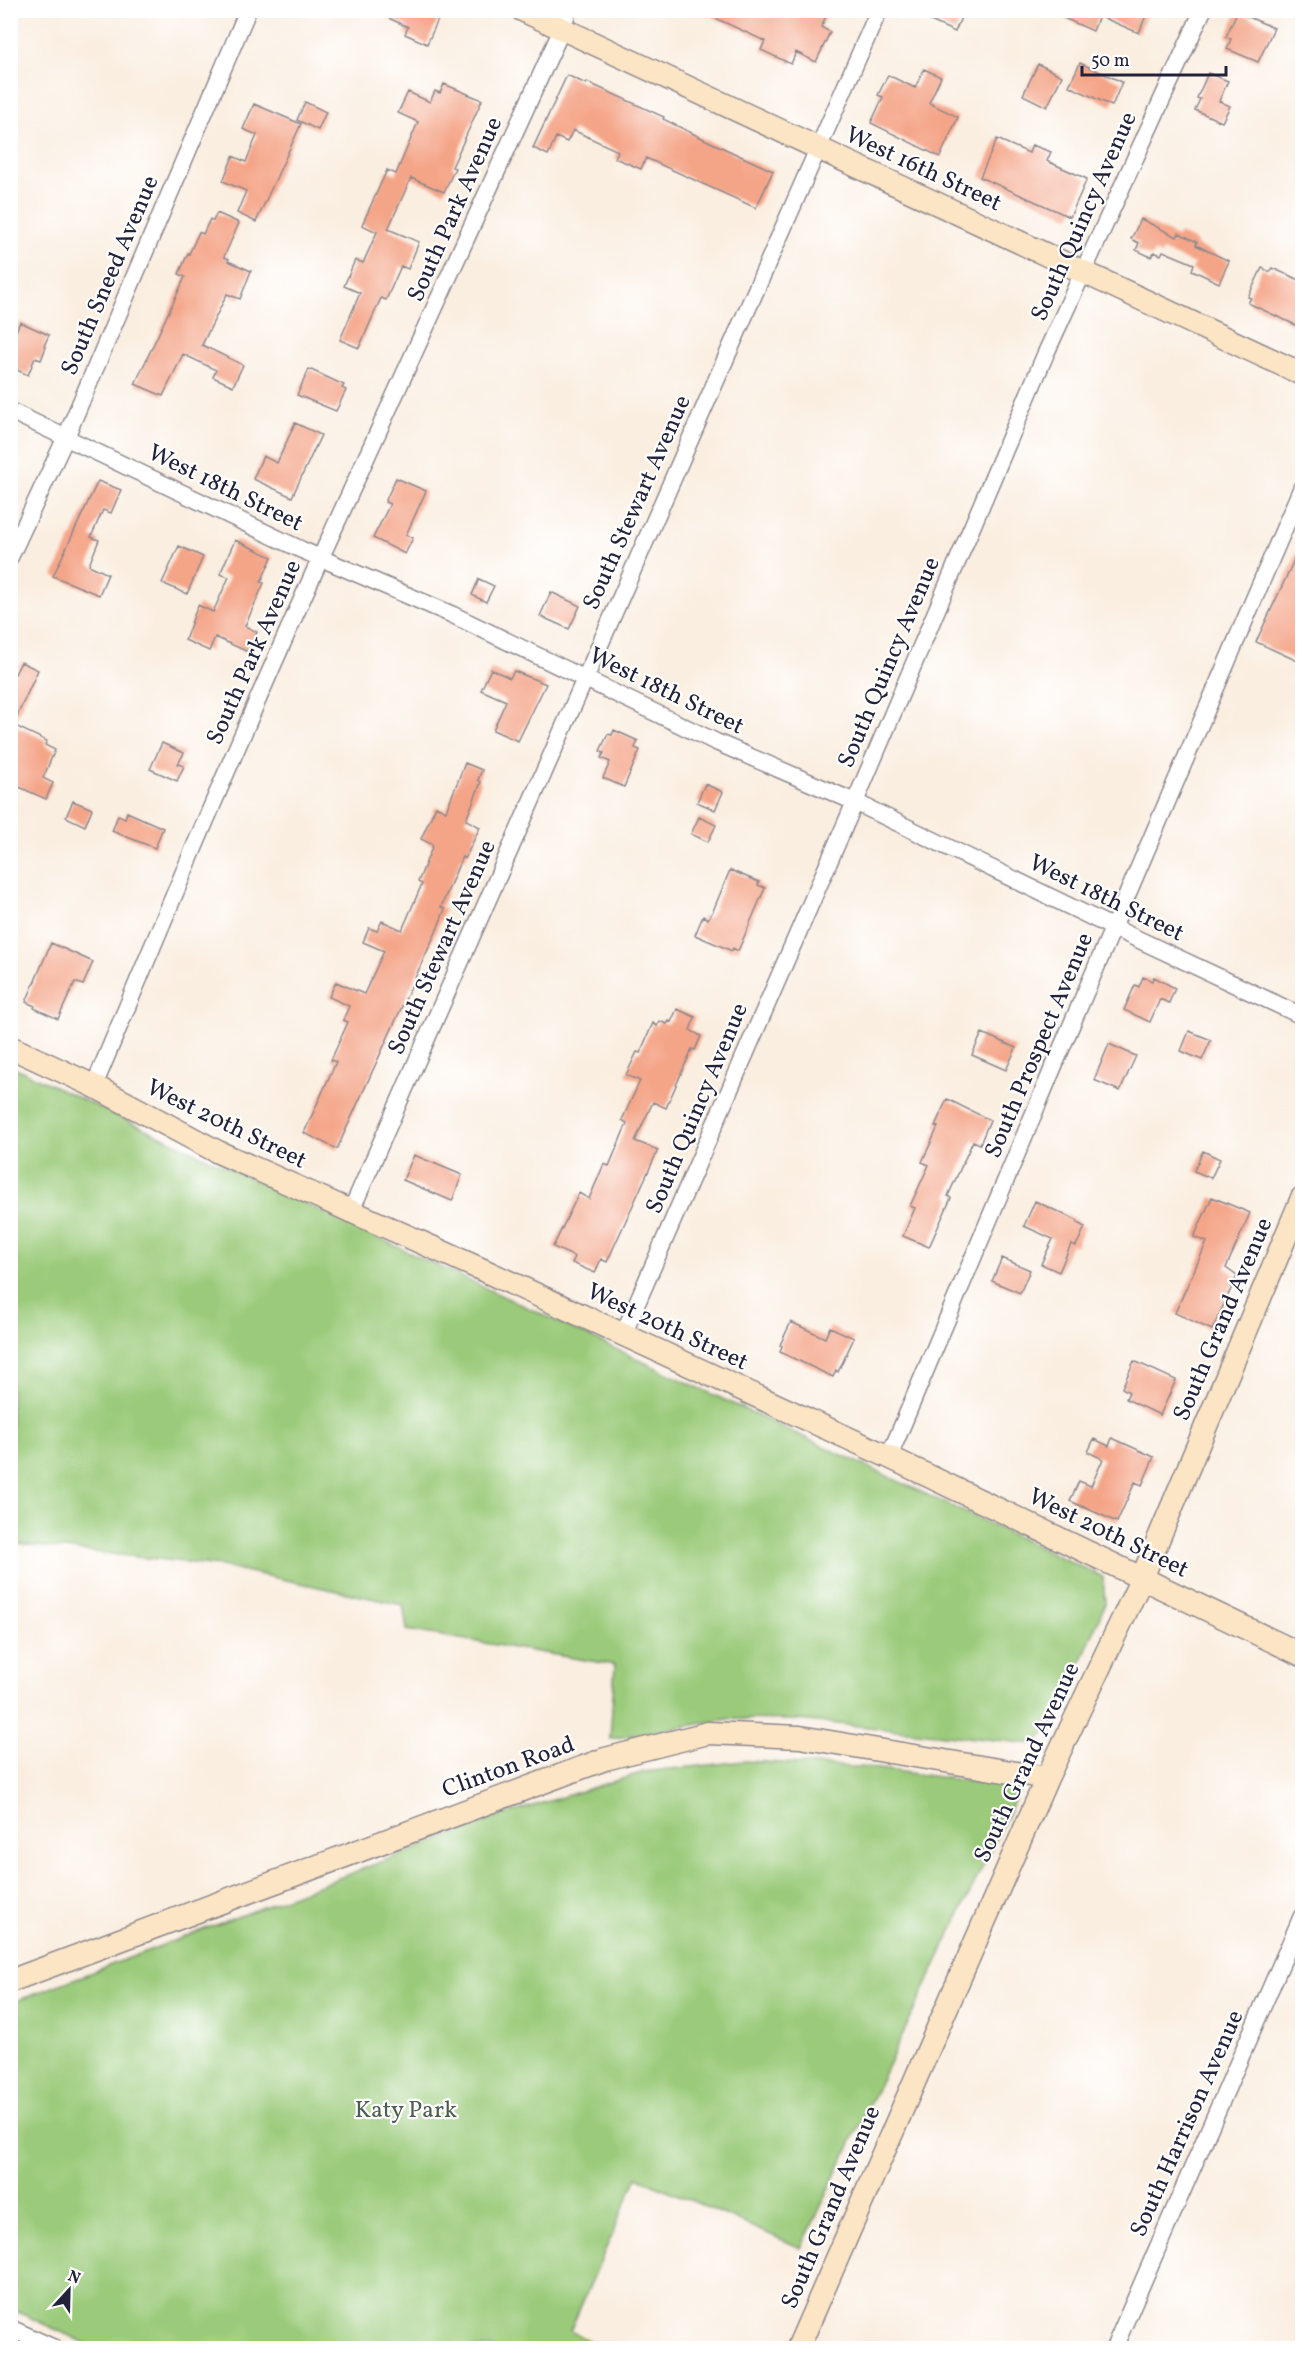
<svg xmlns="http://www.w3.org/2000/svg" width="1313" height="2359" viewBox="0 0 1313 2359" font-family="Vollkorn,serif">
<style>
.green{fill:#9bcb7a;stroke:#5e765a;stroke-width:1.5}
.building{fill:#f4a588}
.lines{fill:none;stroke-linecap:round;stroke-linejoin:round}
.street-casing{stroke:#8e888e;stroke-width:19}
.secondary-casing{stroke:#8e888e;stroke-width:25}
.street{stroke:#fff;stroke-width:16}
.secondary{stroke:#fce5c4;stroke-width:22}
.labels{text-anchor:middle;stroke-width:4.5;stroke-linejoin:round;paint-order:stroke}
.street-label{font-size:24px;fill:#22223b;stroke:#fff}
.park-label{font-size:24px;fill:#4c5d51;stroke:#fff}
</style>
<rect width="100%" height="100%" fill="#fff"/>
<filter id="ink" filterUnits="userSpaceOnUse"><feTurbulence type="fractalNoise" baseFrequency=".0167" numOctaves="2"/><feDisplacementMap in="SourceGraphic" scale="12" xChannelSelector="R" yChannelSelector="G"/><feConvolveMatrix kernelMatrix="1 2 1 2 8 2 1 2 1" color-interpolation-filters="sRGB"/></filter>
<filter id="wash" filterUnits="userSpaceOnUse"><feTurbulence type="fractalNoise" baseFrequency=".008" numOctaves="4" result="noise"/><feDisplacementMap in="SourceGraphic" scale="24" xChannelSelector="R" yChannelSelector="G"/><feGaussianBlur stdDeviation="1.35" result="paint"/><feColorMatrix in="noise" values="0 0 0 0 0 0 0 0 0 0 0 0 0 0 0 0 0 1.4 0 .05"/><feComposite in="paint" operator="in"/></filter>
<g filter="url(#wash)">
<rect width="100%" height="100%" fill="#faeee0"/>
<path class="green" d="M 11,1066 L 1103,1577 L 1105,1604 L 1056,1722 L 1035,1744 L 798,1720 L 728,1719 L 610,1739 L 615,1665 L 407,1630 L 403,1605 L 221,1566 L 11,1543 Z
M 745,1761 L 872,1768 L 1020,1788 L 801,2248 L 637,2177 L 570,2331 L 603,2348 L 96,2348 L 11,2309 L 11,2003 L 504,1815 L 644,1772 Z"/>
<g id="blocks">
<path class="building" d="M 371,10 L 437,10 L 433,18 L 438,20 L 427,44 L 405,34 L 408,27 Z
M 698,10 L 829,10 L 821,27 L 830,32 L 816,62 L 796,52 L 791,64 L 761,50 L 765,41 Z
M 906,10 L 964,10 L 955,32 Z
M 1046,10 L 1148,10 L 1139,33 L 1099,16 L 1093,31 Z
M 1237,12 L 1274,28 L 1258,62 L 1227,49 L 1231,39 L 1226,37 Z
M 1080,63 L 1122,82 L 1112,106 L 1069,86 Z
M 1038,64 L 1062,76 L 1047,107 L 1023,95 Z
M 924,69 L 941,77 L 929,103 L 958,117 L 940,157 L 871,123 L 883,97 L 878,95 L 888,75 L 915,88 Z
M 1208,73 L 1228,81 L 1219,101 L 1230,106 L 1222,122 L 1195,110 L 1200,99 L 1197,98 Z
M 567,75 L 586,84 L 587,82 L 664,117 L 663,119 L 708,141 L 773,171 L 756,208 L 646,158 L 641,169 L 615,158 L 618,151 L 573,130 L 567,142 L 556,137 L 548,155 L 533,148 Z
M 444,84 L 482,100 L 452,167 L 455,168 L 444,192 L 411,178 L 388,229 L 419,242 L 408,269 L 401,266 L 386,300 L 381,298 L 359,348 L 340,340 L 360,293 L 344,286 L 355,260 L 363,263 L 377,232 L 362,225 L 387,170 L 396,174 L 418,122 L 398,113 L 408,92 L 430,102 L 435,91 L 440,93 Z
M 305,102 L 326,112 L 318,130 L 297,120 Z
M 254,104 L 301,124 L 256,222 L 237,213 L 246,191 L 223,181 L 233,156 L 246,162 L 257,135 L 243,129 Z
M 997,139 L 1029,153 L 1032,145 L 1051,152 L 1047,161 L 1087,179 L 1070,217 L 980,177 Z
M 217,213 L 239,223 L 224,257 L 229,259 L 228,261 L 251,271 L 240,299 L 227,294 L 202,345 L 243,365 L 233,386 L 213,377 L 216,370 L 183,354 L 163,396 L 135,384 L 185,277 L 179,274 L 188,253 L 189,254 L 199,232 L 203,234 L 210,219 L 213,221 Z
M 1141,219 L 1177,237 L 1179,233 L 1197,242 L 1196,245 L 1229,261 L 1219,283 L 1192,270 L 1194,264 L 1163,251 L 1161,255 L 1154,252 L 1151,257 L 1136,250 L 1139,243 L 1131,239 Z
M 1262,268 L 1270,272 L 1272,268 L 1302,281 L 1302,328 L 1248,303 L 1251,298 L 1248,297 Z
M 20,322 L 49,335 L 44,346 L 46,347 L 41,360 L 35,358 L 28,375 L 10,367 L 10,345 Z
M 309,369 L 344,385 L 342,388 L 346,390 L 336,411 L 297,395 Z
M 295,423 L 321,435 L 292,497 L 253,479 L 263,456 L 277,463 Z
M 396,478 L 426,491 L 406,535 L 413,538 L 405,554 L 373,538 L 390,504 L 385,502 Z
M 98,481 L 121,490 L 111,513 L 103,510 L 91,537 L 99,540 L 89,565 L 108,574 L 99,595 L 53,576 Z
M 235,540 L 272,557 L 261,582 L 264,583 L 245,626 L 257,632 L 248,652 L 215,637 L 209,651 L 185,640 L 198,605 L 213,612 L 229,577 L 220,574 Z
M 1302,543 L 1302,663 L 1256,642 Z
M 179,546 L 203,557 L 187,594 L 162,583 Z
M 479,579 L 494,586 L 486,602 L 472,595 Z
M 551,592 L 580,606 L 569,629 L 540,616 Z
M 21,662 L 38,670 L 13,725 L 47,741 L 45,745 L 55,750 L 43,778 L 53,783 L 46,799 L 10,783 L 10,672 L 15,674 Z
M 491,669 L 510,678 L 514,671 L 546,684 L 518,741 L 493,730 L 506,701 L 481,690 Z
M 614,730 L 638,741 L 635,748 L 640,750 L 624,787 L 603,778 L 610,762 L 601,758 L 604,753 L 600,751 L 608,734 L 612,735 Z
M 162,743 L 184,753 L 178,764 L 184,766 L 177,781 L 150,769 Z
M 465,763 L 482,770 L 478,780 L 481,782 L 466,820 L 480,827 L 465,859 L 462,857 L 441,907 L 445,909 L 436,932 L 337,1149 L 304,1133 L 336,1062 L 331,1060 L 348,1022 L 343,1020 L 349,1006 L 329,997 L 336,982 L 364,994 L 384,951 L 363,942 L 369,928 L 377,931 L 382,921 L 402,930 L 422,884 L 418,882 L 433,845 L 421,839 L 436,806 L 446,811 Z
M 705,784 L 723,792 L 715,810 L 697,802 Z
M 73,801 L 92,809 L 85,826 L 66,817 Z
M 127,812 L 163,828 L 155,848 L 112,831 L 118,815 L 125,818 Z
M 699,817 L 716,825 L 708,842 L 691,834 Z
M 730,870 L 759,882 L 758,885 L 765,888 L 738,951 L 733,948 L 732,951 L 695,935 L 703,916 L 708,919 L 713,911 Z
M 51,943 L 93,962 L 83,985 L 75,982 L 58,1019 L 34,1008 L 35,1006 L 26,1002 Z
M 1143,977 L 1152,981 L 1154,977 L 1175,988 L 1169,1003 L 1160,999 L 1150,1022 L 1124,1010 L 1135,985 L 1139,987 Z
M 677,1009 L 695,1017 L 690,1030 L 701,1036 L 695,1050 L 692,1049 L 666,1108 L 653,1102 L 635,1141 L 658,1150 L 607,1262 L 601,1259 L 595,1273 L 572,1263 L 575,1257 L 553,1247 L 579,1193 L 589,1199 L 604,1164 L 609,1166 L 627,1123 L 622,1120 L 640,1081 L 626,1075 L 637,1052 L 640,1053 L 653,1023 L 657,1026 L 659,1021 L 667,1024 L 669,1021 L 671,1022 Z
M 1189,1031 L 1211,1040 L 1202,1060 L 1181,1051 Z
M 982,1033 L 1016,1048 L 1006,1070 L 972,1055 Z
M 1109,1044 L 1136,1056 L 1120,1091 L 1094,1080 Z
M 947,1099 L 990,1120 L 980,1144 L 973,1141 L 948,1196 L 951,1198 L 929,1247 L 903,1236 L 915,1208 L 910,1206 L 929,1165 L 922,1162 L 938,1127 L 935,1126 Z
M 1203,1151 L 1220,1159 L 1211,1178 L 1194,1171 Z
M 414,1155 L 462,1175 L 452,1201 L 403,1180 Z
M 1212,1197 L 1250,1213 L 1226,1268 L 1237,1276 L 1212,1330 L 1175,1313 L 1207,1242 L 1194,1237 Z
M 1035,1201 L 1078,1221 L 1077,1223 L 1085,1227 L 1076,1246 L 1071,1244 L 1059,1272 L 1041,1264 L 1053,1239 L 1024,1226 Z
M 1002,1258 L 1030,1270 L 1020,1293 L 992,1281 Z
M 791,1322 L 825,1338 L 830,1327 L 854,1338 L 838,1372 L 836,1370 L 833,1377 L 780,1352 L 782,1346 L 780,1345 Z
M 1134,1361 L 1176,1380 L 1160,1415 L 1126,1399 L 1129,1392 L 1122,1388 Z
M 1112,1438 L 1154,1457 L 1142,1485 L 1135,1482 L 1117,1522 L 1070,1501 L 1079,1481 L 1091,1486 L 1103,1459 L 1088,1452 L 1094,1439 L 1109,1446 Z"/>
</g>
</g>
<g filter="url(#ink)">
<use href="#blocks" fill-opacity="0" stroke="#8e888e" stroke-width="1.5"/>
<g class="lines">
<defs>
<path id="street" d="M 10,411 L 302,550 L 453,615 L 716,742 L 855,802 L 1114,928 L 1302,1016
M 10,557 L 66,437 L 248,10
M 94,1086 C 168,909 242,732 321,557 C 400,381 482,205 562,29 L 568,10
M 351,1211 L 879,10
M 623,1335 L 855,802 L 1046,353 L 1203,10
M 889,1457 L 1053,1068 L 1302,487
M 10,2328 L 54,2348
M 1114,2348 L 1302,1916"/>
<path id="secondary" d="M 522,10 L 1302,374
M 10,1047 L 94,1086 L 218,1152 L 483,1270 L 889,1457 L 1302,1655
M 10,1981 L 605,1759 L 708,1733 L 800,1737 L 1047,1778
M 798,2348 L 1047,1778 L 1142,1578 L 1302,1198"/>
</defs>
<use href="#street" class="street-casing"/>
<use href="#secondary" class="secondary-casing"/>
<use href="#street" class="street"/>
<use href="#secondary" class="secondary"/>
</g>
</g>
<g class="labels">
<g class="street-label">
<text transform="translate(924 168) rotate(25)" y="8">West 16th Street</text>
<text transform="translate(454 209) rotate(-66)" y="8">South Park Avenue</text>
<text transform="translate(1083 216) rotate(-66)" y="8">South Quincy Avenue</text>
<text transform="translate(109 275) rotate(-67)" y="8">South Sneed Avenue</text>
<text transform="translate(226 487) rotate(26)" y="8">West 18th Street</text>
<text transform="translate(636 502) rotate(-66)" y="8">South Stewart Avenue</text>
<text transform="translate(253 652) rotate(-66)" y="8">South Park Avenue</text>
<text transform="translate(888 662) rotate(-67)" y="8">South Quincy Avenue</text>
<text transform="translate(667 690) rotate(26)" y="8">West 18th Street</text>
<text transform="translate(1107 897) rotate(26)" y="8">West 18th Street</text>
<text transform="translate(441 947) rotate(-66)" y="8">South Stewart Avenue</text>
<text transform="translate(1038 1045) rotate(-67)" y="8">South Prospect Avenue</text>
<text transform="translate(696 1108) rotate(-67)" y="8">South Quincy Avenue</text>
<text transform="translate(227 1123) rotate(26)" y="8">West 20th Street</text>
<text transform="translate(1222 1319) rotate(-67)" y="8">South Grand Avenue</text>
<text transform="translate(668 1326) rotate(25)" y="8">West 20th Street</text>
<text transform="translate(1109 1532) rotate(26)" y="8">West 20th Street</text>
<text transform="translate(1026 1762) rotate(-65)" y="8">South Grand Avenue</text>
<text transform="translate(508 1766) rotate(-20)" y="8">Clinton Road</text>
<text transform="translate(1186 2123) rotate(-66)" y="8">South Harrison Avenue</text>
<text transform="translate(830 2207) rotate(-67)" y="8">South Grand Avenue</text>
</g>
<g class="park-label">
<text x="406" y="2117">Katy Park</text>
</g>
</g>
<rect width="1313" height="2359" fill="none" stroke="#fff" stroke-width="36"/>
<g transform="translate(69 2290) rotate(22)" stroke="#ffffff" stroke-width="4.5" paint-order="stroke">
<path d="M0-4.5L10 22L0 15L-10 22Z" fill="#22223b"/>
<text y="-9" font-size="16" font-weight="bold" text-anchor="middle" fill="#22223b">N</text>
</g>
<path d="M1082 66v9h144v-9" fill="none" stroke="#22223b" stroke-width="3"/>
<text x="1091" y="66" font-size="18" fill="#22223b" stroke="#ffffff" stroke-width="4.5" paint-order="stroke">50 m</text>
</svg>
